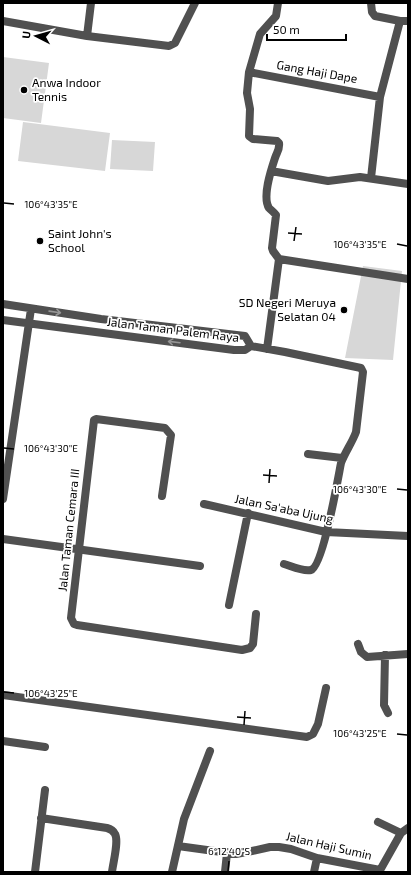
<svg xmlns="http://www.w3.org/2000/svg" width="411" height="875" viewBox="0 0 411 875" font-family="'Exo 2',sans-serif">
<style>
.green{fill:#d7d7d7}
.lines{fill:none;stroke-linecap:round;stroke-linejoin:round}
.minor{stroke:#505050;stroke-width:8}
.oneway{stroke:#969696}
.ticks{fill:none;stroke:#000;stroke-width:1.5}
.poi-dot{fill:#000;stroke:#fff;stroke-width:1.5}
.labels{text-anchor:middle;stroke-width:3.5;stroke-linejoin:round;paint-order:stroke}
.street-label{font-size:12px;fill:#000;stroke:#fff}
.poi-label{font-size:12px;fill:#000;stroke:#fff;text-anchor:start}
.ticks-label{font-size:10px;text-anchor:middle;fill:#000;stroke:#fff;stroke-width:3.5;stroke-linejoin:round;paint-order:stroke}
</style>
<rect width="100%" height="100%" fill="#fff"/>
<path class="green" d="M 3,57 L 49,63 L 41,123 L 3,118 Z
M 23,122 L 110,133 L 105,171 L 18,161 Z
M 112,140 L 155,142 L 153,171 L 110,169 Z
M 363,266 L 402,271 L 393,360 L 345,358 Z"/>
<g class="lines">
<path class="minor" d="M 3,21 L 87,36 L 169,46 L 175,43 L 195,3
M 400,21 L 408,21
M 87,36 L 91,3
M 249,72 L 380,97
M 271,171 L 328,181 L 360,177 L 408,184
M 371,178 L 380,97 L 400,21 L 375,16 L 372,12 L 371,3
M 279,259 L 408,279
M 3,304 L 101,319 L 245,336 L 251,346
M 3,320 L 234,350 L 245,350 L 251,346
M 251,346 L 285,352 L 361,368 L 363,372 L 356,432 C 352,443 345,452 341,463 C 338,478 323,566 311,570 C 303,572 291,566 284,564
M 267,349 L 279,259 L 273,251 L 272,248 L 276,215 C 274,212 271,210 269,208 C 262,197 271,170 275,158 C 277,152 280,149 279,143 L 277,141 L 253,139 L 249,136 L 250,109 L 247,93 L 249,72 L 260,34 L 276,16 L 278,3
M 308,454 L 342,458
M 162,496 L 171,435 L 165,428 L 96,419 L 94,420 L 71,618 L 74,624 L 77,625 L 242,650 L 250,648 L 253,644 L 256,614
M 3,499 L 31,309
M 204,504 L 326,532 L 408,536
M 3,539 L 200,566
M 229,605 L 248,513
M 358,644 L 361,652 L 367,657 L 408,654
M 385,655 L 384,705 L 388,713
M 3,695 L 307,737 L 313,734 L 318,724 L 326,688
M 3,741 L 45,747
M 41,818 L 107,828 C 111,829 113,830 115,834 C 119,841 113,863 112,872
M 378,822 L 401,833
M 178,846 L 236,854 L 252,851 L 270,847 L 279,847 L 291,849 L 317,858 L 380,870
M 35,872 L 45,790
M 172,872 L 184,819 L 210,751
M 225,872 L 227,853
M 314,872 L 317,858
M 379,872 L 401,833 L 408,828"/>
</g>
<defs><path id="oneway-shaft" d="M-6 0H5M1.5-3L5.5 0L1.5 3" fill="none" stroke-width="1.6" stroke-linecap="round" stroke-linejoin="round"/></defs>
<g class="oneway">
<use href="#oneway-shaft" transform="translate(55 312) rotate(8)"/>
<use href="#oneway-shaft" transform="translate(174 342) rotate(-173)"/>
</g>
<path class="ticks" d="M 4,203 L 14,204M 288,233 L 302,234M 294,241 L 296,227M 397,244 L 407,246M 4,448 L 14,449M 263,475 L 277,476M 269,483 L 270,469M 397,489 L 407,490M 4,692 L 14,693M 237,717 L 251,718M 244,725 L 245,711M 397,734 L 407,735M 228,871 L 229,861"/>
<g class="poi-dot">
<circle cx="24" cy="90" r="4"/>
<circle cx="40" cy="241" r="4"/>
<circle cx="344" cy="310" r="4"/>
</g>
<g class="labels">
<g class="street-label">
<text transform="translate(317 72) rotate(10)" y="4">Gang Haji Dape</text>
<text transform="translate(173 330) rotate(7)" y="4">Jalan Taman Palem Raya</text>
<text transform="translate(284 509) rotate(12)" y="4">Jalan Sa'aba Ujung</text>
<text transform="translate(69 530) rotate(-84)" y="4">Jalan Taman Cemara III</text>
<text transform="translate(329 846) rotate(13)" y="4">Jalan Haji Sumin</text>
</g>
<g class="poi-label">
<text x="32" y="87">Anwa Indoor<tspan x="32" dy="14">Tennis</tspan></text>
<text x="48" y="238">Saint John's<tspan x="48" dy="14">School</tspan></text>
<text x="336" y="307" text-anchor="end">SD Negeri Meruya<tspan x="336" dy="14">Selatan 04</tspan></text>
</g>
</g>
<g class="ticks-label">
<text x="51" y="208">106°43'35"E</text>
<text x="360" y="248">106°43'35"E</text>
<text x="51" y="452">106°43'30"E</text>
<text x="360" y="493">106°43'30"E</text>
<text x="51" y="697">106°43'25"E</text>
<text x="360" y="737">106°43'25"E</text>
<text x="229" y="855">6°12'40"S</text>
</g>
<rect width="411" height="875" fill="none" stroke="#000000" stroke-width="8"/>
<g transform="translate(36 36) rotate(276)" stroke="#ffffff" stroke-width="3" paint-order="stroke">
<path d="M0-3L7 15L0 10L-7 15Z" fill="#000000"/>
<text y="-6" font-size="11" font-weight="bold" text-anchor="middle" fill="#000000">U</text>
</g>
<path d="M267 34v6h79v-6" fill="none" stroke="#000000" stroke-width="2"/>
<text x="273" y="34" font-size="12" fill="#000000" stroke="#ffffff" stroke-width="3" paint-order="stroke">50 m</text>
</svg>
